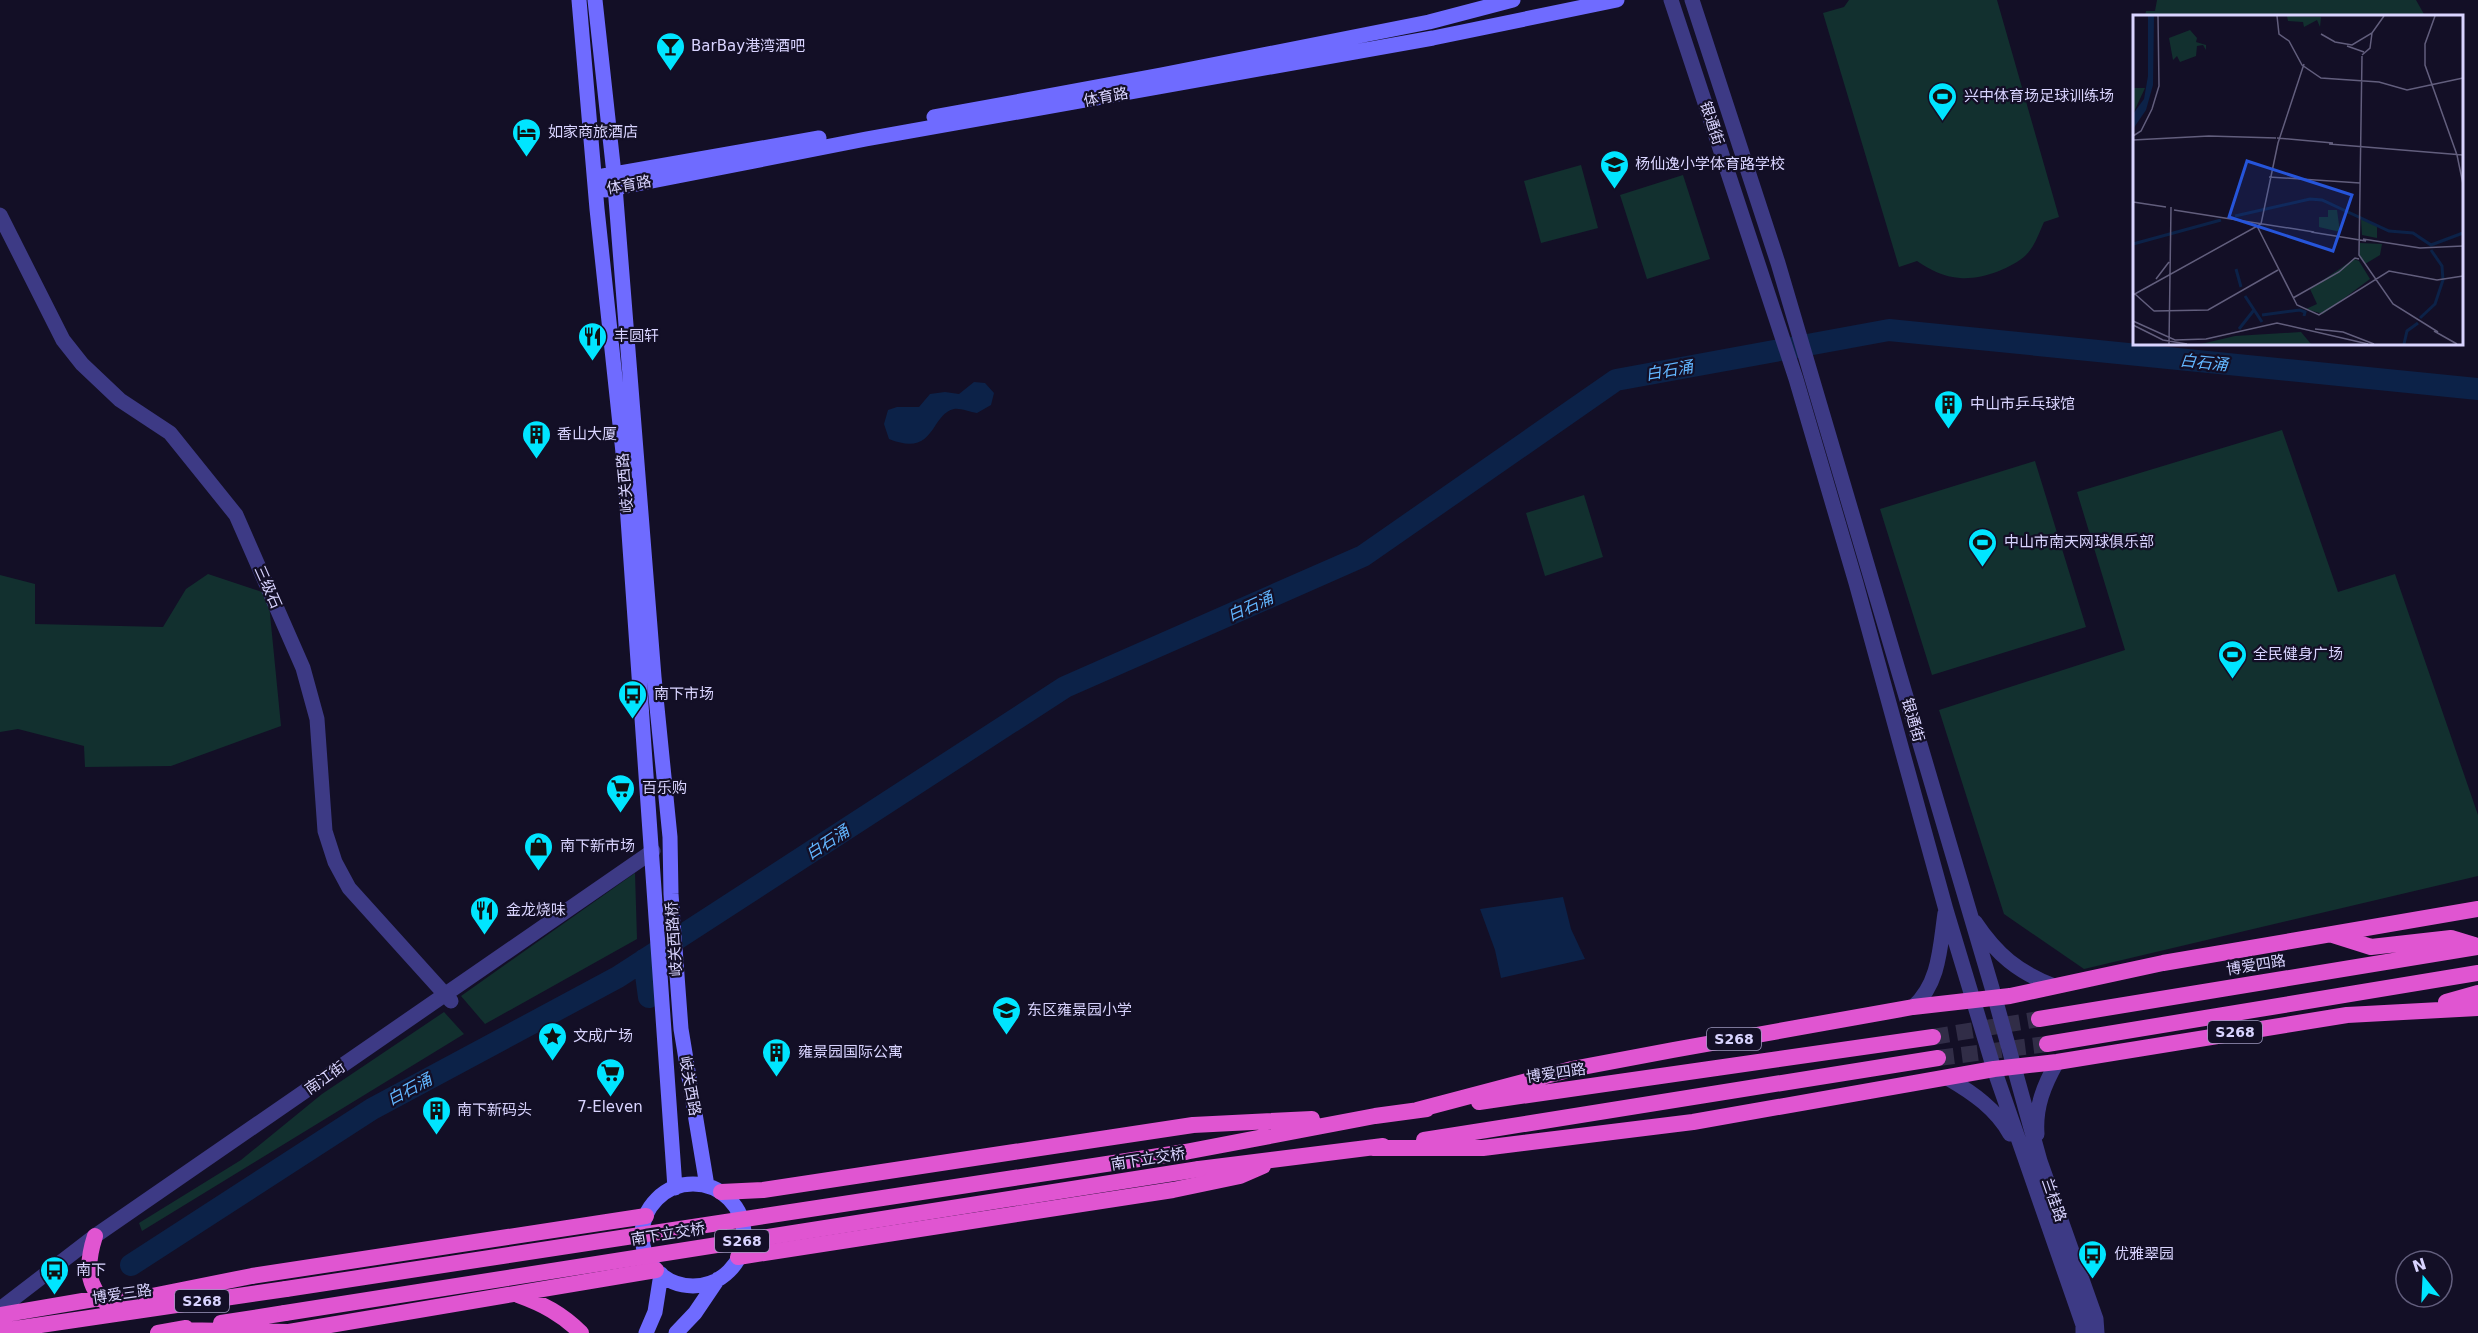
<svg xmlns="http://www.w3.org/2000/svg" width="2478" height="1333" viewBox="0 0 2478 1333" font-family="'DejaVu Sans','Noto Sans SC',sans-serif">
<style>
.green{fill:#12302f}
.water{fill:#0c2248}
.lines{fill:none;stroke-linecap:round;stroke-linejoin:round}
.river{stroke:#0c2248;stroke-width:22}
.trunk-tunnel{stroke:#312d47;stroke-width:16;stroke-dasharray:16 8;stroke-linecap:butt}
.tertiary{stroke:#3d3a85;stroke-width:15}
.secondary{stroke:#6f6bff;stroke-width:15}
.trunk{stroke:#e055d1;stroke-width:16}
.trunk-bridge{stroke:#e055d1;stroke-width:16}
.labels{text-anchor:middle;stroke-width:4.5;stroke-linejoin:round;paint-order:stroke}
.shield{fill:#130f26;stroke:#9e99be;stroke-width:1.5}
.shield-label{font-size:14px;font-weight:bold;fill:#d9d4ff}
.poi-label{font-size:15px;fill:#d9d4ff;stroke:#130f26;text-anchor:start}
.street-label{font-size:15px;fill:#d9d4ff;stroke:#130f26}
.water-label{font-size:16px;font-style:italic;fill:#62b6ff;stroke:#130f26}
.inset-river{fill:none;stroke:#0c2248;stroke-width:3}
.inset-road{fill:none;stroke:#625e7d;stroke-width:1.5}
.view{fill:#2655da;fill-opacity:0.15;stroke:#2655da;stroke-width:3}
.inset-edge{fill:none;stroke:#d9d4ff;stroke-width:3}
</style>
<rect width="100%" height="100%" fill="#130f26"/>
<path class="green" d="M 1849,0 L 1997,0 L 2059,217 L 2044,222 C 2039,233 2035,246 2026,255 C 2011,269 1980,280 1960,278 C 1944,277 1930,270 1917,261 L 1899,267 L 1823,13 L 1844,7 Z
M 2157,0 L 2416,0 L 2425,16 L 2145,16 L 2146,11 L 2155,11 Z
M 1581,165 L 1598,228 L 1541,243 L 1524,181 Z
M 1683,175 L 1710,259 L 1647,279 L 1620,195 Z
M 2282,430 L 2338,592 L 2395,574 L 2478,815 L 2478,876 L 2084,969 L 2004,914 L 1939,710 L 2125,650 L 2077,492 Z
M 2035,461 L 2086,627 L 1932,675 L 1880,509 Z
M 1584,495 L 1603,557 L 1545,576 L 1526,513 Z
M 208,574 L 268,594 L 281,726 L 171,766 L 85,767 L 84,746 L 18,729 L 0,732 L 0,575 L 35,584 L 35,624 L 163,627 L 186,589 Z
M 635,873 L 637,939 L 485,1024 L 461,996 Z
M 444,1012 L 464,1034 L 142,1231 L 139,1223 L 241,1160 L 322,1094 Z"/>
<path class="water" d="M 974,382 L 985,383 L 994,393 L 991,405 L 977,413 C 970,412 960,408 954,409 C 930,414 936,458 889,439 L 884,424 L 888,410 L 897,407 L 919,407 L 930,394 L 945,392 L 959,394 Z
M 1563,897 L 1571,929 L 1585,959 L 1501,978 L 1495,950 L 1480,909 Z"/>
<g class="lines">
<path class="river" d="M 644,960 L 649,997
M 131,1265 L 372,1109 L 618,977 L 1065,687 L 1363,556 L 1616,380 L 1889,330 L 2478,389"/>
<path class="trunk-tunnel" d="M 1933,1037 L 2039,1019
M 1938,1058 L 2047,1044"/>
<path class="tertiary" d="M 1671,0 L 1796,379 L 1856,583 L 1946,910 L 1994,1069 L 2083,1325 L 2083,1333
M 1692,0 L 1778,263 L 1995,998 L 2040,1161 L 2096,1319 L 2097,1333
M 0,215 L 63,340 L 82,364 L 120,400 L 170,433 L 236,515 L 303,668 L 317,719 L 325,831 L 335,862 L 349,888 L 451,1001
M 1975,922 C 1997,955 2018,972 2054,986
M 1913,1007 C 1940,983 1940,946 1945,913
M 1949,1079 C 1973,1093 1996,1109 2010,1134
M 2037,1134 C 2035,1107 2044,1085 2057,1062
M 0,1309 L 95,1236 L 653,851"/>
<path class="secondary" d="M 579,0 L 597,209 L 624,462 L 675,1188
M 595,0 L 614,174 L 654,677 L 670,837 L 671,894 L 681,1029 L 707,1186
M 934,117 L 1162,75 L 1429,22 L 1513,0
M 603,176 L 819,138
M 606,190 L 866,139 L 1433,38 L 1617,0
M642 1235a51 51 0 1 1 102 0a51 51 0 1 1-102 0Z
M 646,1333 L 655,1312 L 661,1274
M 676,1333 L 695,1313 L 718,1279"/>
<path class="trunk" d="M 2333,935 L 2371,947 L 2451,938 L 2474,945
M 2446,1002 L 2478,993
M 2039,1019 L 2478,947
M 2047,1044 L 2478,973
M 1479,1102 L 1933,1037
M 1417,1110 L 1572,1069 L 1673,1050 L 1913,1007 L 2010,996 L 2163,963 L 2478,909
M 1424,1140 L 1938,1058
M 1373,1148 L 1483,1148 L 1693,1122 L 1994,1069 L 2057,1062 L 2347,1015 L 2478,1008
M 1185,1152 L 1375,1116 L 1427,1109
M 1199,1169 L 1383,1146
M 721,1192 L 763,1190 L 1193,1125 L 1312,1119
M 95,1236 C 87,1261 84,1287 109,1305
M 738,1257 L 1173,1190 L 1240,1176 L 1263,1166
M 518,1295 C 543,1304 562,1314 581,1333
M 0,1315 L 106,1297 L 127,1301 L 252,1276 L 646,1216
M 221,1323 L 285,1313
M 175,1330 L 289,1332 L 656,1270
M 0,1331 L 286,1289
M 158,1333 L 186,1328"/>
<path class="trunk-bridge" d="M 286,1289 L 1185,1152
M 285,1313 L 1199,1169"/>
</g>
<defs>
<symbol id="bar-pin" viewBox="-11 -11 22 30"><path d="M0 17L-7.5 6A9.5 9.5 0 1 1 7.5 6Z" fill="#00e5ff" stroke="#130f26"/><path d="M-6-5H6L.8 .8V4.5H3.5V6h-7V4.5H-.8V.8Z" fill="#111"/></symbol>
<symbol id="stadium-pin" viewBox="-11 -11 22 30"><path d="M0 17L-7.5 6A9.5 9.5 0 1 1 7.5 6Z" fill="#00e5ff" stroke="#130f26"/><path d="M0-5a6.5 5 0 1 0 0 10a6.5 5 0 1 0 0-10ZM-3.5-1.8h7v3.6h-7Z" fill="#111"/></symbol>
<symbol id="hotel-pin" viewBox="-11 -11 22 30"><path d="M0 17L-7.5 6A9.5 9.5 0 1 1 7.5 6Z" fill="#00e5ff" stroke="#130f26"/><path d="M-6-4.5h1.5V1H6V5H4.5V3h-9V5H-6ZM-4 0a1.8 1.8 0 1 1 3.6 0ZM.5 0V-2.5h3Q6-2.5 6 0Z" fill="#111"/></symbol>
<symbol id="school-pin" viewBox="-11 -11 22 30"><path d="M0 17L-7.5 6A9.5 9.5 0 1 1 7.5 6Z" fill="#00e5ff" stroke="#130f26"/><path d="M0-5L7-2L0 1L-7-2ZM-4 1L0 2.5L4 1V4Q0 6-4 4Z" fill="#111"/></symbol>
<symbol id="restaurant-pin" viewBox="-11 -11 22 30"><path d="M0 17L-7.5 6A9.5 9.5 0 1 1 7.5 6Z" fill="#00e5ff" stroke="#130f26"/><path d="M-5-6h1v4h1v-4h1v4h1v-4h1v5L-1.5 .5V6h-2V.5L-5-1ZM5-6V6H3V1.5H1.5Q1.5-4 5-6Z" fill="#111"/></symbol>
<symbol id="building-pin" viewBox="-11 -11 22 30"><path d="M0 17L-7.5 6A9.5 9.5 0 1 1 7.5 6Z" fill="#00e5ff" stroke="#130f26"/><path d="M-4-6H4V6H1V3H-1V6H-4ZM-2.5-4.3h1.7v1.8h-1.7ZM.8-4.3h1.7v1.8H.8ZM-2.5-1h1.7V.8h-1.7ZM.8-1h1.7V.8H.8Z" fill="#111"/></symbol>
<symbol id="bus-pin" viewBox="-11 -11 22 30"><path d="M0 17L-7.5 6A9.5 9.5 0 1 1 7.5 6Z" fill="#00e5ff" stroke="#130f26"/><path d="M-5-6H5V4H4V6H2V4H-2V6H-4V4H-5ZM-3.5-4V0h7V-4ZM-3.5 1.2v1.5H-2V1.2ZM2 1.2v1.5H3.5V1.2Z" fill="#111"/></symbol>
<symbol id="supermarket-pin" viewBox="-11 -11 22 30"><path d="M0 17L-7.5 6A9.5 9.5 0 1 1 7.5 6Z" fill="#00e5ff" stroke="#130f26"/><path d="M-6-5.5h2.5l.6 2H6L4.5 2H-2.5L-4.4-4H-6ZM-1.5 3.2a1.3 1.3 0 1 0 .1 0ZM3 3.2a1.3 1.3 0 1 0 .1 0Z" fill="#111"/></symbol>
<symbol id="shop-pin" viewBox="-11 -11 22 30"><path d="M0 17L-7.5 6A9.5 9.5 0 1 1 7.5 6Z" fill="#00e5ff" stroke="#130f26"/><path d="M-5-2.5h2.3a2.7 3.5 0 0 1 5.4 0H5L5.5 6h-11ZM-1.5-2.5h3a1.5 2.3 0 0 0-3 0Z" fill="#111"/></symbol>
<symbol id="sight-pin" viewBox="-11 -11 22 30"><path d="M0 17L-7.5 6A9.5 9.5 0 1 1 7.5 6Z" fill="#00e5ff" stroke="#130f26"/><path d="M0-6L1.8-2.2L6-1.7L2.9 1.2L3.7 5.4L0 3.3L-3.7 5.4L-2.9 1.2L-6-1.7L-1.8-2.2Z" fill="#111"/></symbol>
</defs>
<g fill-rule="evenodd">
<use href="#bar-pin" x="654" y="30" width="33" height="45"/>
<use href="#stadium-pin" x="1926" y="80" width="33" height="45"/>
<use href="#hotel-pin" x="510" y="116" width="33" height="45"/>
<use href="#school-pin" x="1598" y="148" width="33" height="45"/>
<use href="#restaurant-pin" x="576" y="320" width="33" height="45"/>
<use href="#building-pin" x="1932" y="388" width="33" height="45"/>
<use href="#building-pin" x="520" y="418" width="33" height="45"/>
<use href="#stadium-pin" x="1966" y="526" width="33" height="45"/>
<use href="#stadium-pin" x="2216" y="638" width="33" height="45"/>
<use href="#bus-pin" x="616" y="678" width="33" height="45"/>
<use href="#supermarket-pin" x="604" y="772" width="33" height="45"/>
<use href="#shop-pin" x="522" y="830" width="33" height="45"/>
<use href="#restaurant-pin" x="468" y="894" width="33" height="45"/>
<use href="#school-pin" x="990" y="994" width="33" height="45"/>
<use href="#sight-pin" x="536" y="1020" width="33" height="45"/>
<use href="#building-pin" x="760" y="1036" width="33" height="45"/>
<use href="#supermarket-pin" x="594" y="1056" width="33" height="45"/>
<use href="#building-pin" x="420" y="1094" width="33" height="45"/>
<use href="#bus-pin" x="2076" y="1238" width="33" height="45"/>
<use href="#bus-pin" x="38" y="1254" width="33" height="45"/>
</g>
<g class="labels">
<g class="shield">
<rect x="2208" y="1021" width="54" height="22" rx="4.5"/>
<rect x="1707" y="1028" width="54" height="22" rx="4.5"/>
<rect x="715" y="1230" width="54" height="22" rx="4.5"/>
<rect x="175" y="1290" width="54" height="22" rx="4.5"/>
</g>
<g class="shield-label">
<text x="2235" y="1037">S268</text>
<text x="1734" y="1044">S268</text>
<text x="742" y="1246">S268</text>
<text x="202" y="1306">S268</text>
</g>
<g class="poi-label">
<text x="691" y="51">BarBay港湾酒吧</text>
<text x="1964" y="101">兴中体育场足球训练场</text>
<text x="548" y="137">如家商旅酒店</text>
<text x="1635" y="169">杨仙逸小学体育路学校</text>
<text x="614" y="341">丰圆轩</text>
<text x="1970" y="409">中山市乒乓球馆</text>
<text x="557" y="439">香山大厦</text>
<text x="2004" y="547">中山市南天网球俱乐部</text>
<text x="2253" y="659">全民健身广场</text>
<text x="654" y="699">南下市场</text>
<text x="642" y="793">百乐购</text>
<text x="560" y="851">南下新市场</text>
<text x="506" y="915">金龙烧味</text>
<text x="1027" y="1015">东区雍景园小学</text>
<text x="573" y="1041">文成广场</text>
<text x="798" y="1057">雍景园国际公寓</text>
<text x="610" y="1112" text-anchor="middle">7-Eleven</text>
<text x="457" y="1115">南下新码头</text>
<text x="2114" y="1259">优雅翠园</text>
<text x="76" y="1275">南下</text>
</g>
<g class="street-label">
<text transform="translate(1106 97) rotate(-11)" y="5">体育路</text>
<text transform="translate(1712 123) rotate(72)" y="5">银通街</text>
<text transform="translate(629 185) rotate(-10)" y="5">体育路</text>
<text transform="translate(625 483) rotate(-95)" y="5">岐关西路</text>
<text transform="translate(268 587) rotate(66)" y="5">三级石</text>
<text transform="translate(1913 720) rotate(74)" y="5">银通街</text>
<text transform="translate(674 939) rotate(-94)" y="5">岐关西路桥</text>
<text transform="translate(2256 965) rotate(-9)" y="5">博爱四路</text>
<text transform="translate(1556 1073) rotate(-8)" y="5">博爱四路</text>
<text transform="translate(325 1078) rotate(-35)" y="5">南江街</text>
<text transform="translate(690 1086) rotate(80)" y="5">岐关西路</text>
<text transform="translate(1148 1159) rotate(-9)" y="5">南下立交桥</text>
<text transform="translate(2054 1200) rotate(71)" y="5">兰桂路</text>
<text transform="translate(668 1234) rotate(-9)" y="5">南下立交桥</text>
<text transform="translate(122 1294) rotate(-8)" y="5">博爱三路</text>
</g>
<g class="water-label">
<text transform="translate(2204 362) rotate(6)" y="6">白石涌</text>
<text transform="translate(1669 370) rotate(-10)" y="6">白石涌</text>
<text transform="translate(1250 606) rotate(-24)" y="6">白石涌</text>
<text transform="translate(827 842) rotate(-33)" y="6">白石涌</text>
<text transform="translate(409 1089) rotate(-28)" y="6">白石涌</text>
</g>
</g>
<g transform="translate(2133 15)">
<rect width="330" height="330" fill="#130f26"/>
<path d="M 154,1 L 188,2 L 187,12 L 184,5 L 171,12 L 170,7 L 155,6 ZM 57,15 L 64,23 L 63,27 L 73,30 L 73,35 L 70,30 L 64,31 L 63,41 L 47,47 L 44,41 L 40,45 L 36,23 ZM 0,73 L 12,73 L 0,99 ZM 195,195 L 204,195 L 207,217 L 186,212 L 186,202 L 195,202 ZM 228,204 L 244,211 L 244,223 L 229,220 ZM 227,228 L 249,229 L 247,240 L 232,249 L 226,240 ZM 221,244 L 226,246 L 237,264 L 190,299 L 173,294 L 184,289 L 177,274 ZM 168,317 L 178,329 L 68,329 L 102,321 Z" fill="#12302f"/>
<path d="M 15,1 L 21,1 L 20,70 L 13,95 L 0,114 L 0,99 L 11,84 L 15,61 Z" fill="#0c2248"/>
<path class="inset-river" d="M 102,201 L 177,184 L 189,185 L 256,216 L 280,218 L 298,230 L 330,218M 0,229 L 88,205M 103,254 L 108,272M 112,281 L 129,307M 129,300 L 167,295 L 172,297 L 171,301M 287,303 L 302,289 L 310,265 L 309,251 L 298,235M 106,314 L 121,295M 271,329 L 274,316 L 285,308"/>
<path class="inset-road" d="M 144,1 L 146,19 L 156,26 L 169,50 L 188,63 L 246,67 L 274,75 L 330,63M 302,1 L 292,29 L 292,50 L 324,140 L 330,169M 188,19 L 202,27 L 219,30 L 239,18 L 251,1M 214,31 L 231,37M 229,40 L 237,33 L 239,18M 229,41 L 226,240 L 260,289 L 305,317M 0,121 L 8,116 L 19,94 L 26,71 L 25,1M 144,123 L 200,128M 0,125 L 76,121 L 143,123M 196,129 L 330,140M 136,162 L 227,168M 0,187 L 33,192M 41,195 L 181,217M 124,211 L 164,290 L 186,300 L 256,256 L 304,265 L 330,261M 178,217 L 233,226M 230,224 L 287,233 L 330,231M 23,264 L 36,247M 2,279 L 21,296M 0,280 L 128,209 L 145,128 L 171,49M 160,283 L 206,257 L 222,243 L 226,244M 21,296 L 75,295 L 145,255M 0,306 L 42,325 L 73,324 L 144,308 L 235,329M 0,310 L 30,325 L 54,329M 182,314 L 210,317 L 241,329M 301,316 L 324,329M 36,329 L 38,192"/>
<path class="view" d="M 114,146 L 219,180 L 200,236 L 96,202 Z"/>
<rect width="330" height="330" class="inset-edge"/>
</g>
<g transform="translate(2424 1279) rotate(342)"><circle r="28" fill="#130f26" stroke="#625e7d" stroke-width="1.5"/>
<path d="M0-4.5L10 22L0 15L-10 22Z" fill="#00e5ff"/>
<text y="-9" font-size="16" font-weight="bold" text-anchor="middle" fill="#d9d4ff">N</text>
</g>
</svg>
